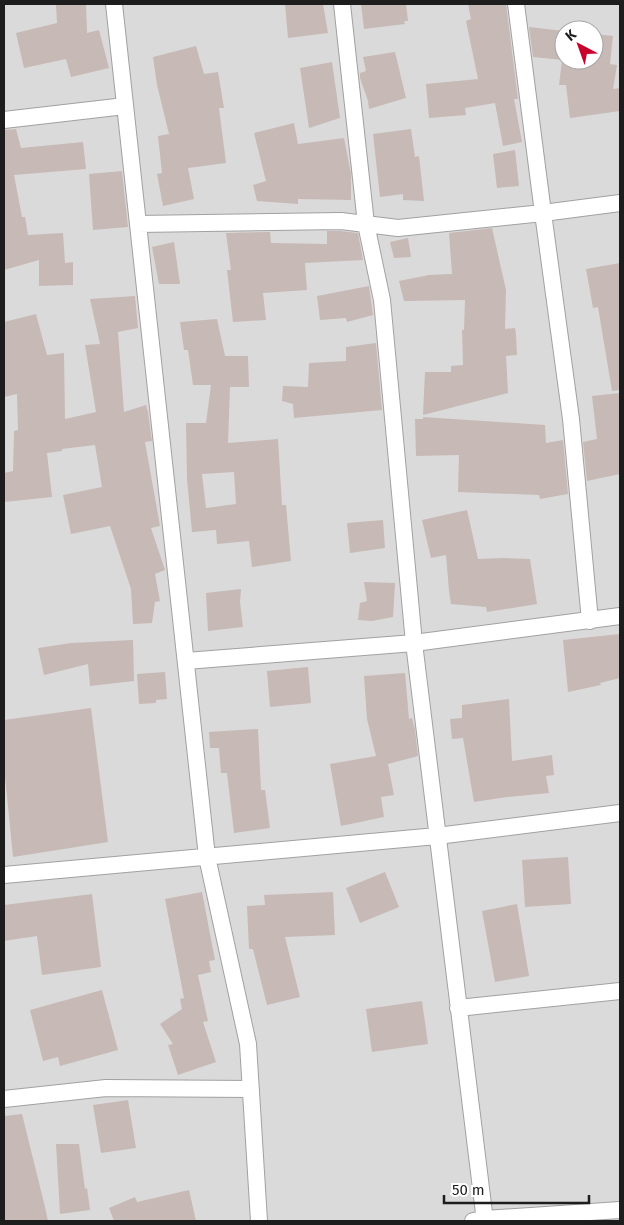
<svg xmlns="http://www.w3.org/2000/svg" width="624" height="1225" viewBox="0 0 624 1225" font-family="'Fira Sans',sans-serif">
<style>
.residential{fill:#dbdada;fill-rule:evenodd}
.building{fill:#c7b9b6;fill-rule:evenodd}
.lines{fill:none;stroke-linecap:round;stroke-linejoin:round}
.minor-casing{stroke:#a1a1a1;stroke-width:18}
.minor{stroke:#fff;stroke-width:16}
</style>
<rect width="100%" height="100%" fill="#efe8e2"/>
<path class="residential" d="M 4,4 L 620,4 L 620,1221 L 4,1221 ZM 564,30 L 594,30 L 594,60 L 564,60 Z"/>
<path class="building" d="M 56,4 L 86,4 L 87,33 L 99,30 L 109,68 L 71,77 L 66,59 L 24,68 L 16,33 L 57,23 Z
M 285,4 L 323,4 L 328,33 L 288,38 Z
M 361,4 L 406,4 L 408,21 L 404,21 L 405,24 L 364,29 Z
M 468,4 L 506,4 L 518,99 L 514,99 L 522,142 L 503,146 L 495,103 L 465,108 L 466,115 L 429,118 L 426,84 L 478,79 L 466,21 L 471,19 Z
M 529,27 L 564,31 L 564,60 L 594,60 L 594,34 L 613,36 L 610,64 L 617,65 L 613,89 L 620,88 L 620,111 L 570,118 L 566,85 L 559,85 L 562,60 L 563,60 L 533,57 Z
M 196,46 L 204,74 L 218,72 L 224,108 L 219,108 L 226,163 L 188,168 L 194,199 L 163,206 L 157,174 L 162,173 L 158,136 L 169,134 L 157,85 L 153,57 Z
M 395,52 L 406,98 L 369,109 L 368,101 L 360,78 L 360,73 L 366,71 L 363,57 Z
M 332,62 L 340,118 L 309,128 L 300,68 Z
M 294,123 L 298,144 L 344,138 L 351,174 L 351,200 L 298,199 L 298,204 L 257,201 L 253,185 L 266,181 L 254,133 Z
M 16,129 L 21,148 L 83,142 L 86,169 L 14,175 L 22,217 L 25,217 L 28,235 L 63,233 L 65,263 L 73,262 L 73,285 L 39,286 L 39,260 L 4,270 L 4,130 Z
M 411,129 L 415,157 L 419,156 L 424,201 L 403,200 L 403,194 L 380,197 L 373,134 Z
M 515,150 L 519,186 L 497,188 L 493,154 Z
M 122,171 L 128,227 L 93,230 L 89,174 Z
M 492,228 L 506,290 L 505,329 L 515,328 L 516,335 L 517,355 L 506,356 L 508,393 L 423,415 L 425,372 L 451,372 L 451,366 L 463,365 L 462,330 L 464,330 L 465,300 L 404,301 L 399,281 L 429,275 L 452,274 L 449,233 Z
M 327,231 L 340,231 L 358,233 L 363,260 L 305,263 L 307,290 L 263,293 L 266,320 L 233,322 L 227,270 L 231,270 L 226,233 L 270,232 L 271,243 L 327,244 Z
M 408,238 L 411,257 L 394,258 L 390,242 Z
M 174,242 L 180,284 L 159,284 L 152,247 Z
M 620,263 L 620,390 L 612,391 L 598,307 L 593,308 L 586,269 Z
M 369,286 L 373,315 L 347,322 L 346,318 L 320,320 L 317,296 Z
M 135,296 L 138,328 L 118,332 L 124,412 L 146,405 L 148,412 L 152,441 L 145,442 L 160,526 L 151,528 L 165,570 L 155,574 L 160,601 L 155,602 L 152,623 L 133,624 L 131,589 L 110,526 L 71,534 L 63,495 L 102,487 L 95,445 L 62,449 L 62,451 L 47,453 L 52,497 L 4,502 L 4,473 L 13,471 L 14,431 L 18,430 L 17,394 L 4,397 L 4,322 L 36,314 L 47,355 L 64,353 L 65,419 L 96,412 L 85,345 L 100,344 L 90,299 Z
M 217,319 L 225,356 L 248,356 L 249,387 L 230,387 L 228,443 L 278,439 L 282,505 L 286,505 L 291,561 L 252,567 L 249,541 L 217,544 L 216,530 L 192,532 L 187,479 L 186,423 L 206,423 L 211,385 L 193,385 L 188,350 L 184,350 L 180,322 ZM 234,472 L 236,504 L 206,508 L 202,474 Z
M 376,343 L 382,410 L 294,418 L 293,404 L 282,401 L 283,386 L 308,387 L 309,363 L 346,361 L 346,347 Z
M 620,393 L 620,474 L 587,481 L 583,442 L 597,439 L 592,396 Z
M 423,417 L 545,425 L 546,443 L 563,440 L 568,494 L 540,499 L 539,495 L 458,492 L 459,455 L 416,456 L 415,419 L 423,419 Z
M 467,510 L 478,559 L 503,558 L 530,559 L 537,604 L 487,612 L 486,607 L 451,604 L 449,591 L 446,555 L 431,558 L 422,520 Z
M 383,520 L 385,548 L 350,553 L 347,523 Z
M 364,582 L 395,583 L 393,617 L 372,621 L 358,620 L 360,603 L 367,601 Z
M 241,589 L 240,602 L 243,627 L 208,631 L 206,593 Z
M 620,634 L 620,678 L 600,683 L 601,685 L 568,692 L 563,640 Z
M 133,640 L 134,681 L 90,686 L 88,664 L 44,675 L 38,648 L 71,643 Z
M 308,667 L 311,703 L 270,707 L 267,671 Z
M 165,672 L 167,699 L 156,700 L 156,703 L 139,704 L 137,674 Z
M 405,673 L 409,719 L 412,718 L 415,730 L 418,756 L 388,764 L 394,795 L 381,797 L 384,817 L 341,826 L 330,764 L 376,756 L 367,719 L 364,676 Z
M 509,699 L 512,761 L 552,755 L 554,775 L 546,776 L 549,793 L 507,797 L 474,802 L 463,738 L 452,739 L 450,719 L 462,718 L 462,705 Z
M 91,708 L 108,842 L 13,857 L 4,766 L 4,720 Z
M 258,729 L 261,790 L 265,790 L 270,828 L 234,833 L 227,773 L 221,773 L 219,748 L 210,748 L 209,732 Z
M 568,857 L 571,904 L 525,907 L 522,860 Z
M 385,872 L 399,907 L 360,923 L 346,888 Z
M 202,892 L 215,960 L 209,961 L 211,972 L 198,975 L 208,1021 L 203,1022 L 216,1062 L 178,1075 L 168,1045 L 173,1044 L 160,1024 L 182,1009 L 180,999 L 184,998 L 165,899 Z
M 333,892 L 335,935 L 285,937 L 300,997 L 267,1005 L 253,949 L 249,949 L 247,906 L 265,905 L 264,895 Z
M 92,894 L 101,967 L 42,975 L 37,936 L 4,941 L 4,905 Z
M 517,904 L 529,976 L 495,982 L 482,911 Z
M 102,990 L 118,1050 L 60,1066 L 58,1057 L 43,1061 L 30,1010 Z
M 422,1001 L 428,1044 L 372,1052 L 366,1009 Z
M 128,1100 L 136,1148 L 101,1153 L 93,1105 Z
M 22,1114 L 45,1207 L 48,1221 L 4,1221 L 4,1116 Z
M 56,1144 L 79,1144 L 85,1189 L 87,1188 L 90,1210 L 60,1214 Z
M 189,1190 L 196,1221 L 114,1221 L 109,1208 L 135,1197 L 137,1202 Z"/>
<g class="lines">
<defs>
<path id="minor" d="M 114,4 L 207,857 L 248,1044 L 259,1221
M 342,4 L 366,224 L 382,300 L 414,643 L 485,1221
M 516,4 L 543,213 L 571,419 L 590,621
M 4,120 L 125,106
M 138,224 L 341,221 L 398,228 L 543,213 L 620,203
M 186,661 L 414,643 L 620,616
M 4,875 L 437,836 L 620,813
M 458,1008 L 620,991
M 4,1099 L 106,1088 L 251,1089
M 473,1221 L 484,1219 L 620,1210"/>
</defs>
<use href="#minor" class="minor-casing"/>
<use href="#minor" class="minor"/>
</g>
<rect width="624" height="1225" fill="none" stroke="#1d1d1d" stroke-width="10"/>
<g transform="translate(579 45) rotate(319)"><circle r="24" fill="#ffffff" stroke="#a5a5a5"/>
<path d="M0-4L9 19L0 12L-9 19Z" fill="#ca002c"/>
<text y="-8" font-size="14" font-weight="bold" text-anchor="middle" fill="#1d1d1d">K</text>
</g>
<path d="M444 1195v8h145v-8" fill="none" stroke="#1d1d1d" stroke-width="2.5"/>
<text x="452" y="1195" font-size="15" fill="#1d1d1d" stroke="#ffffff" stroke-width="4" paint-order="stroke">50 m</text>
</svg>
